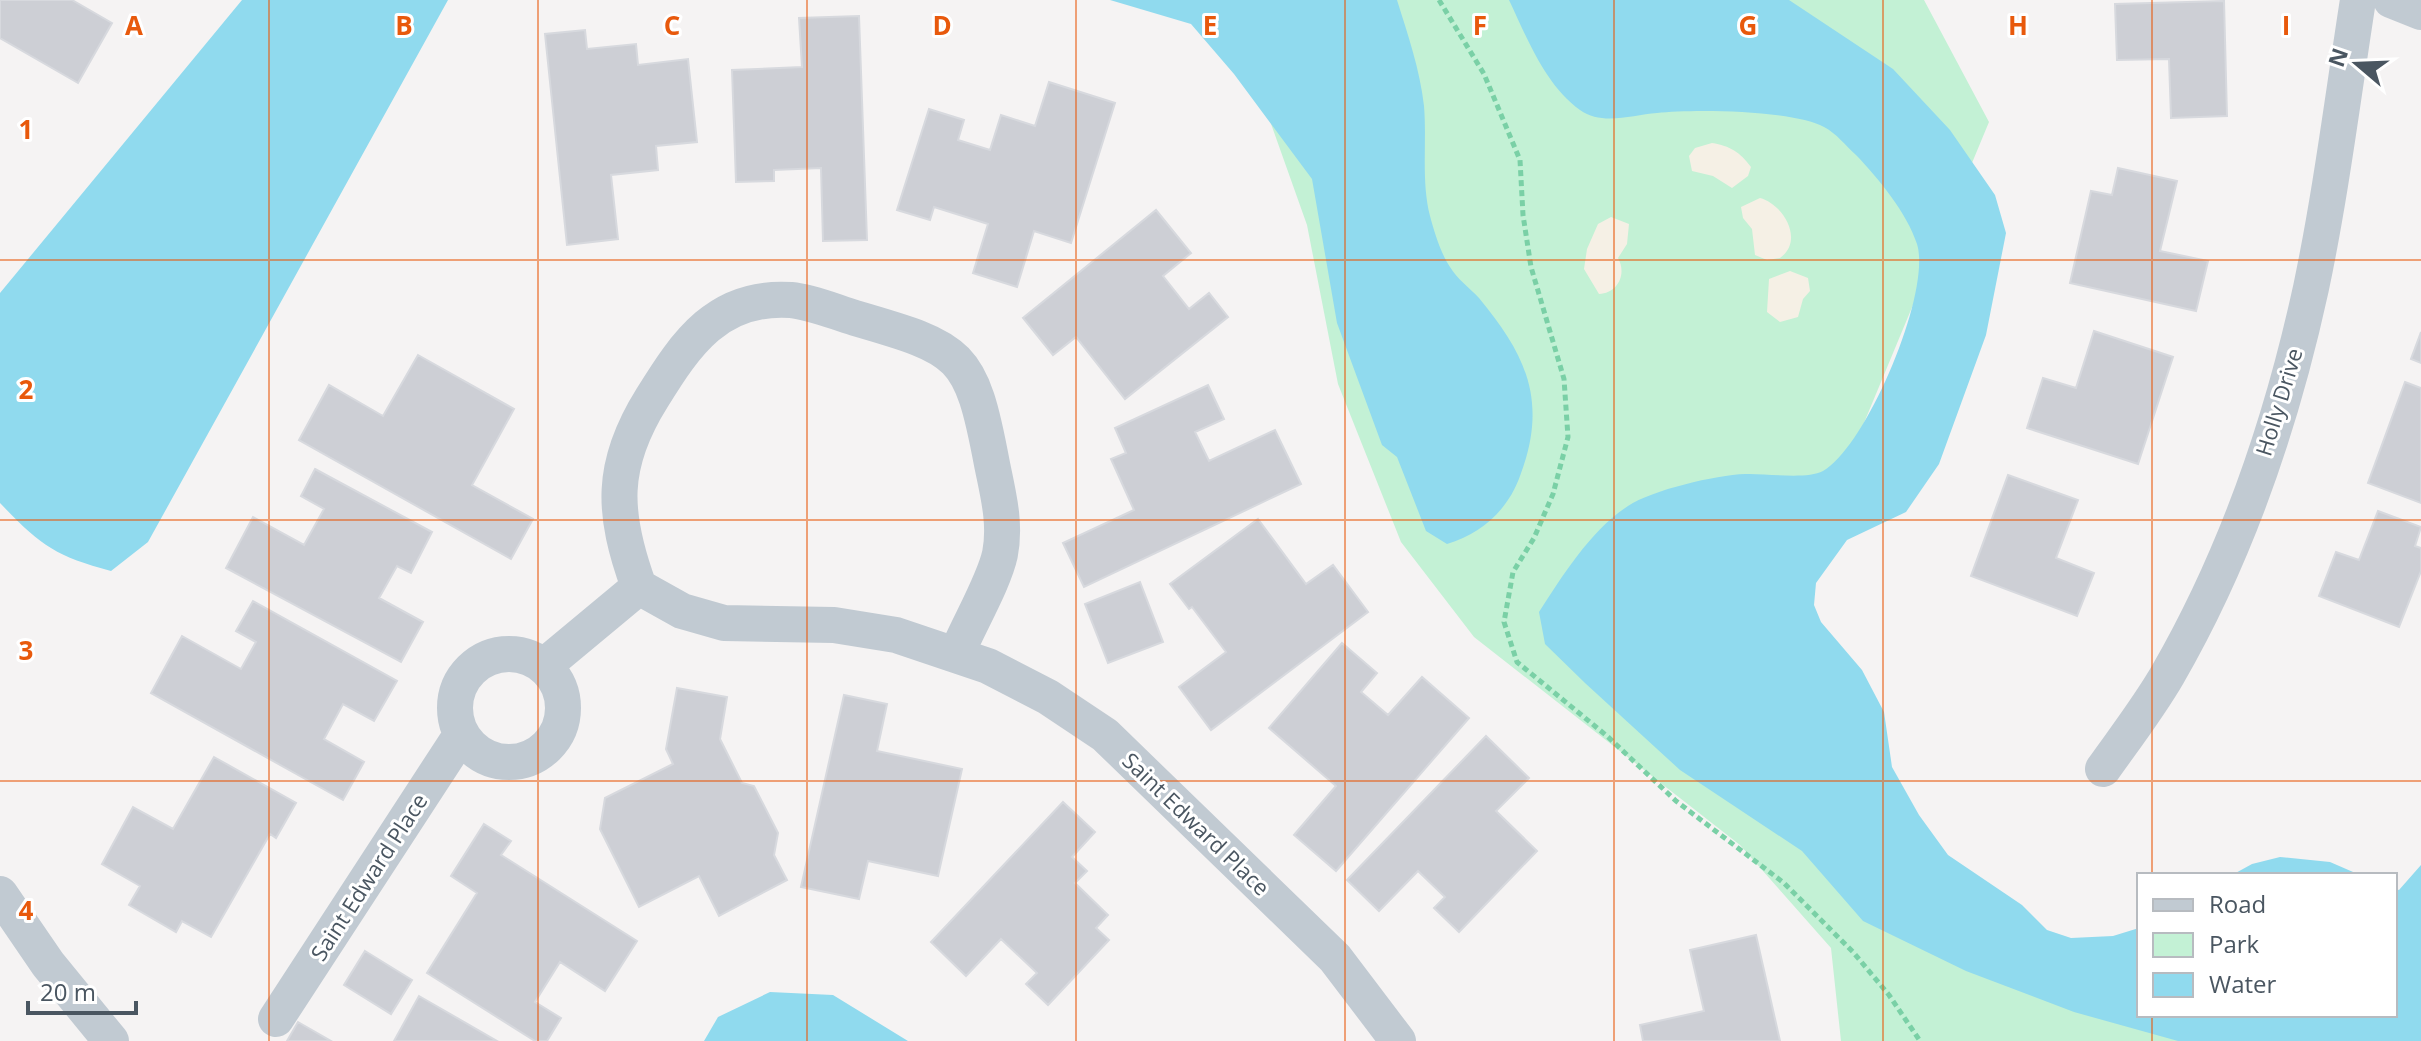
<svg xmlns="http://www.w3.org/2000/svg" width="2421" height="1041" viewBox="0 0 2421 1041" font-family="'Open Sans',sans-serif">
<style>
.green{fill:#c3f1d5}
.sand{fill:#f5f0e5}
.water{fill:#90daee}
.building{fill:#cdcfd5;stroke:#d7d9de;stroke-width:2}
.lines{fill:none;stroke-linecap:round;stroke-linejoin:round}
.path{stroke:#7ad0a6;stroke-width:5;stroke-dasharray:6 4;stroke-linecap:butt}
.street{stroke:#c1cad2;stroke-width:36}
.grid{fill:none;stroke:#e8590c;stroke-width:2;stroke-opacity:0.55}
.labels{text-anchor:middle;stroke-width:6;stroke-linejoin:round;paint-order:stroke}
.street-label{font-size:22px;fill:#4a5661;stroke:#fff}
.grid-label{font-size:26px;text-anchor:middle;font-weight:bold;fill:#e8590c;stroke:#fff;stroke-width:6;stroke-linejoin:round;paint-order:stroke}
</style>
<rect width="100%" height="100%" fill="#f5f3f3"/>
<path class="green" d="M 1227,0 L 1924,0 L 1989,122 L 1817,536 L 1797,576 L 1895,859 L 2139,1015 L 2252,1041 L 1841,1041 L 1831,948 L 1740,845 L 1474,637 L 1401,542 L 1338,384 L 1307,225 Z"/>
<path class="sand" d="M 1712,143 C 1730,146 1740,152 1751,167 L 1748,176 L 1732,188 L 1713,176 L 1692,171 L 1689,156 L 1695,148 Z
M 1760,198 C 1783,204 1805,240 1780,258 L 1767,260 L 1755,255 L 1752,229 L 1743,218 L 1741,207 Z
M 1611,217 L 1629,224 L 1627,244 L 1618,258 C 1627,274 1618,293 1599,294 L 1584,269 L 1587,249 L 1598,224 Z
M 1790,271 L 1808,278 L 1810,291 L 1803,299 L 1798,317 L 1780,322 L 1767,312 L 1769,279 Z"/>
<path class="water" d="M 242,0 L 448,0 L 148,542 L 111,571 C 55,556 40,545 0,503 L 0,293 Z
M 1110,0 L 1397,0 C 1408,35 1420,70 1424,106 C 1427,142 1421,181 1430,216 C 1434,231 1441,254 1450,267 C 1457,279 1470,288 1479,298 C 1527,356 1548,402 1520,476 C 1508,510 1481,534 1447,544 L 1426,531 L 1397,457 L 1382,445 L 1337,323 L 1312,179 L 1234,74 L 1191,24 Z
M 1509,0 L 1789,0 L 1893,69 L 1950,130 L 1995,195 L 2006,233 L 1986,335 L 1939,464 L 1906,512 L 1847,540 L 1816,583 L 1814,605 L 1821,622 L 1862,670 L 1884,712 L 1892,767 L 1919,815 L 1948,855 L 2022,905 L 2047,930 L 2071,938 L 2113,936 L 2139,928 L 2139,1015 L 2395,1015 L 2395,889 L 2399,890 L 2421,865 L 2421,1041 L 2178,1041 L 2074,1012 L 1966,971 L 1863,921 L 1802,851 L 1680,770 L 1585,683 L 1545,644 L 1539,612 C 1563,575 1591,530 1628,506 C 1652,490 1716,475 1745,474 C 1765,473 1806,480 1823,471 C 1866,447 1932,292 1917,244 C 1907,213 1879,179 1856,155 C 1846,146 1836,133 1824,127 C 1793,110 1694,109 1657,113 C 1632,115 1602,126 1580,110 C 1545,85 1527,38 1509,0 Z
M 2280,857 L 2330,862 L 2360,875 L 2232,875 L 2252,864 Z
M 770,992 L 833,995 L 908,1041 L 704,1041 L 718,1017 Z"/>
<path class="building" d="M 0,0 L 72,0 L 112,23 L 78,83 L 0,38 Z
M 2224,1 L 2227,116 L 2171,118 L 2169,59 L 2117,60 L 2115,4 Z
M 859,16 L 867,240 L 823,241 L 821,168 L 774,170 L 774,181 L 736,182 L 732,70 L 802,67 L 799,18 Z
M 585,30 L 587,49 L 636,44 L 638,65 L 688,59 L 697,142 L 656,146 L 658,170 L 611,175 L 618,239 L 567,245 L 545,34 Z
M 1049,82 L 1115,103 L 1071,243 L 1034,231 L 1017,287 L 973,273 L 988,224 L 934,207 L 930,220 L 897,210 L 929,109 L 964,120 L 958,140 L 990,150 L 1001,115 L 1035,126 Z
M 2118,168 L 2177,181 L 2160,251 L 2208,261 L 2196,311 L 2070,283 L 2091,191 L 2112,195 Z
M 1156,210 L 1191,253 L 1163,276 L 1189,309 L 1209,293 L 1228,317 L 1125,399 L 1076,337 L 1053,355 L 1023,318 Z
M 2094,331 L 2173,357 L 2138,464 L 2027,428 L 2043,378 L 2076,388 Z
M 2421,332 L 2421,363 L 2411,359 Z
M 418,355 L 514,409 L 472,485 L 533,519 L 511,559 L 299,440 L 329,385 L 383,416 Z
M 2405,382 L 2421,388 L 2421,503 L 2368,483 Z
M 1208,385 L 1224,419 L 1195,432 L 1209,461 L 1275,430 L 1301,484 L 1084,587 L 1063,543 L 1134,510 L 1111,459 L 1126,453 L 1115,428 Z
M 315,469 L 432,532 L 411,573 L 397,566 L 379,598 L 423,622 L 401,662 L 226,568 L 253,517 L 304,545 L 324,509 L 301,496 Z
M 2008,475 L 2078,500 L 2056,558 L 2094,573 L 2077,616 L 1971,576 Z
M 2378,511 L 2421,527 L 2415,546 L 2421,548 L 2421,571 L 2399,627 L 2319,596 L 2336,552 L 2359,560 Z
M 1258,519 L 1306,584 L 1333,565 L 1368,612 L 1211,730 L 1179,687 L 1226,652 L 1192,607 L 1189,609 L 1170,584 Z
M 1140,582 L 1163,642 L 1108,663 L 1085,604 Z
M 253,601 L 397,681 L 374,721 L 343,704 L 324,739 L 364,762 L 343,800 L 151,693 L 182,636 L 241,669 L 256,642 L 236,631 Z
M 1342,643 L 1377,673 L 1361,692 L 1388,715 L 1422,677 L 1469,718 L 1336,871 L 1294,835 L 1336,786 L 1269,728 Z
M 677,688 L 727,697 L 720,739 L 742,783 L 754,786 L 778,833 L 774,855 L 787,880 L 719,916 L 699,876 L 639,907 L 600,829 L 605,798 L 673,764 L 666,749 Z
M 844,695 L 887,704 L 877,751 L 962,769 L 938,876 L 868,861 L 859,899 L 801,887 Z
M 1486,736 L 1529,778 L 1496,811 L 1537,851 L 1459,932 L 1434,908 L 1445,897 L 1418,871 L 1379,911 L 1347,880 Z
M 214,757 L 296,803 L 276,838 L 270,834 L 211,937 L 182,921 L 176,932 L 129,905 L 140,886 L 102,864 L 133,807 L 173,829 Z
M 1063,802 L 1095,832 L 1072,857 L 1087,871 L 1075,883 L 1108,915 L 1096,928 L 1109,940 L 1048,1005 L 1026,984 L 1037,973 L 1001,939 L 966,976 L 931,942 Z
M 484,824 L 511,841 L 501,855 L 637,941 L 605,991 L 560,962 L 535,1002 L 561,1018 L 547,1041 L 535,1041 L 427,973 L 477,893 L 451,876 Z
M 1756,935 L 1780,1041 L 1643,1041 L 1640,1025 L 1704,1011 L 1690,950 Z
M 365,951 L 412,980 L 391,1014 L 344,985 Z
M 419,996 L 497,1041 L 394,1041 Z
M 298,1022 L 331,1041 L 287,1041 Z"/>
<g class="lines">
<path class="path" d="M 1439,0 L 1484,74 L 1520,160 L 1523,215 L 1531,267 L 1564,379 L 1568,437 L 1553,494 L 1534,538 L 1513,572 L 1504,622 L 1517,662 L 1607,736 L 1676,801 L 1784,883 L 1853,952 L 1889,995 L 1920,1041"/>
<path class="street" d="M 2391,0 L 2421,12
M 957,653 C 969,624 994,582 1000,554 C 1006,523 998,494 992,464 C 971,352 962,349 855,318 C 835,312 812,302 791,300 C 718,295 686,343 652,398 C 610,465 612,513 639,587 L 682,611 L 724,623 L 834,625 L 896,635 L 988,666 L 1048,697 L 1105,735 L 1335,958 L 1398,1041
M455 708a54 54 0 1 1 108 0a54 54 0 1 1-108 0Z
M 544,666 L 639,587
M 2103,769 C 2125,738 2149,707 2168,674 C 2236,556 2282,421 2311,288 C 2331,193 2343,96 2358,0
M 0,894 L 48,964 L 111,1041
M 276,1019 L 461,735"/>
</g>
<path class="grid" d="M 269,0 L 269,1041M 538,0 L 538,1041M 807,0 L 807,1041M 1076,0 L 1076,1041M 1345,0 L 1345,1041M 1614,0 L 1614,1041M 1883,0 L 1883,1041M 2152,0 L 2152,875M 0,260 L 2421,260M 0,520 L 2421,520M 0,781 L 2421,781M 2152,1015 L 2152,1041"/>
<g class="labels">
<g class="street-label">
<text transform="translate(2279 402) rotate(-73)" y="8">Holly Drive</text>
<text transform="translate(1196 824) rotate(44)" y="8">Saint Edward Place</text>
<text transform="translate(369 877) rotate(-57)" y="8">Saint Edward Place</text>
</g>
</g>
<g class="grid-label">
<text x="134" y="35">A</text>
<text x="404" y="35">B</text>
<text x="672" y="35">C</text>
<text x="942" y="35">D</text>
<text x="1210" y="35">E</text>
<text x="1480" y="35">F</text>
<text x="1748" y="35">G</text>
<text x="2018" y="35">H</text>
<text x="2286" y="35">I</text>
<text x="26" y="139">1</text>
<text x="26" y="399">2</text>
<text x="26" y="660">3</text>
<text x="26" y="920">4</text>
</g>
<rect x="2137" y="873" width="260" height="144" fill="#ffffff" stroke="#b7bbc0" stroke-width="2"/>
<rect x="2153" y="899" width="40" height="12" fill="#c1cad2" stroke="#b7bbc0" stroke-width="2"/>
<text x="2209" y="913" font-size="24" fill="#4a5661">Road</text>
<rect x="2153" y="933" width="40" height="24" fill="#c3f1d5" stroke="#b7bbc0" stroke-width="2"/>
<text x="2209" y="953" font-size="24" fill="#4a5661">Park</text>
<rect x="2153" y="973" width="40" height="24" fill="#90daee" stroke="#b7bbc0" stroke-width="2"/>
<text x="2209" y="993" font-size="24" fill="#4a5661">Water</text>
<g transform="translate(2357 64) rotate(289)" stroke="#ffffff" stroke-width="6" paint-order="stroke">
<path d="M0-6L14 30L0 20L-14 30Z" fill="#4a5661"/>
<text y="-12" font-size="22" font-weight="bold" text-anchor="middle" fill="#4a5661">N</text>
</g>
<path d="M28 1001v12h108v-12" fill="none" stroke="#4a5661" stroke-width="4"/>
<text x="40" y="1001" font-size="24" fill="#4a5661" stroke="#ffffff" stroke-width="6" paint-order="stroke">20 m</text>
</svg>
